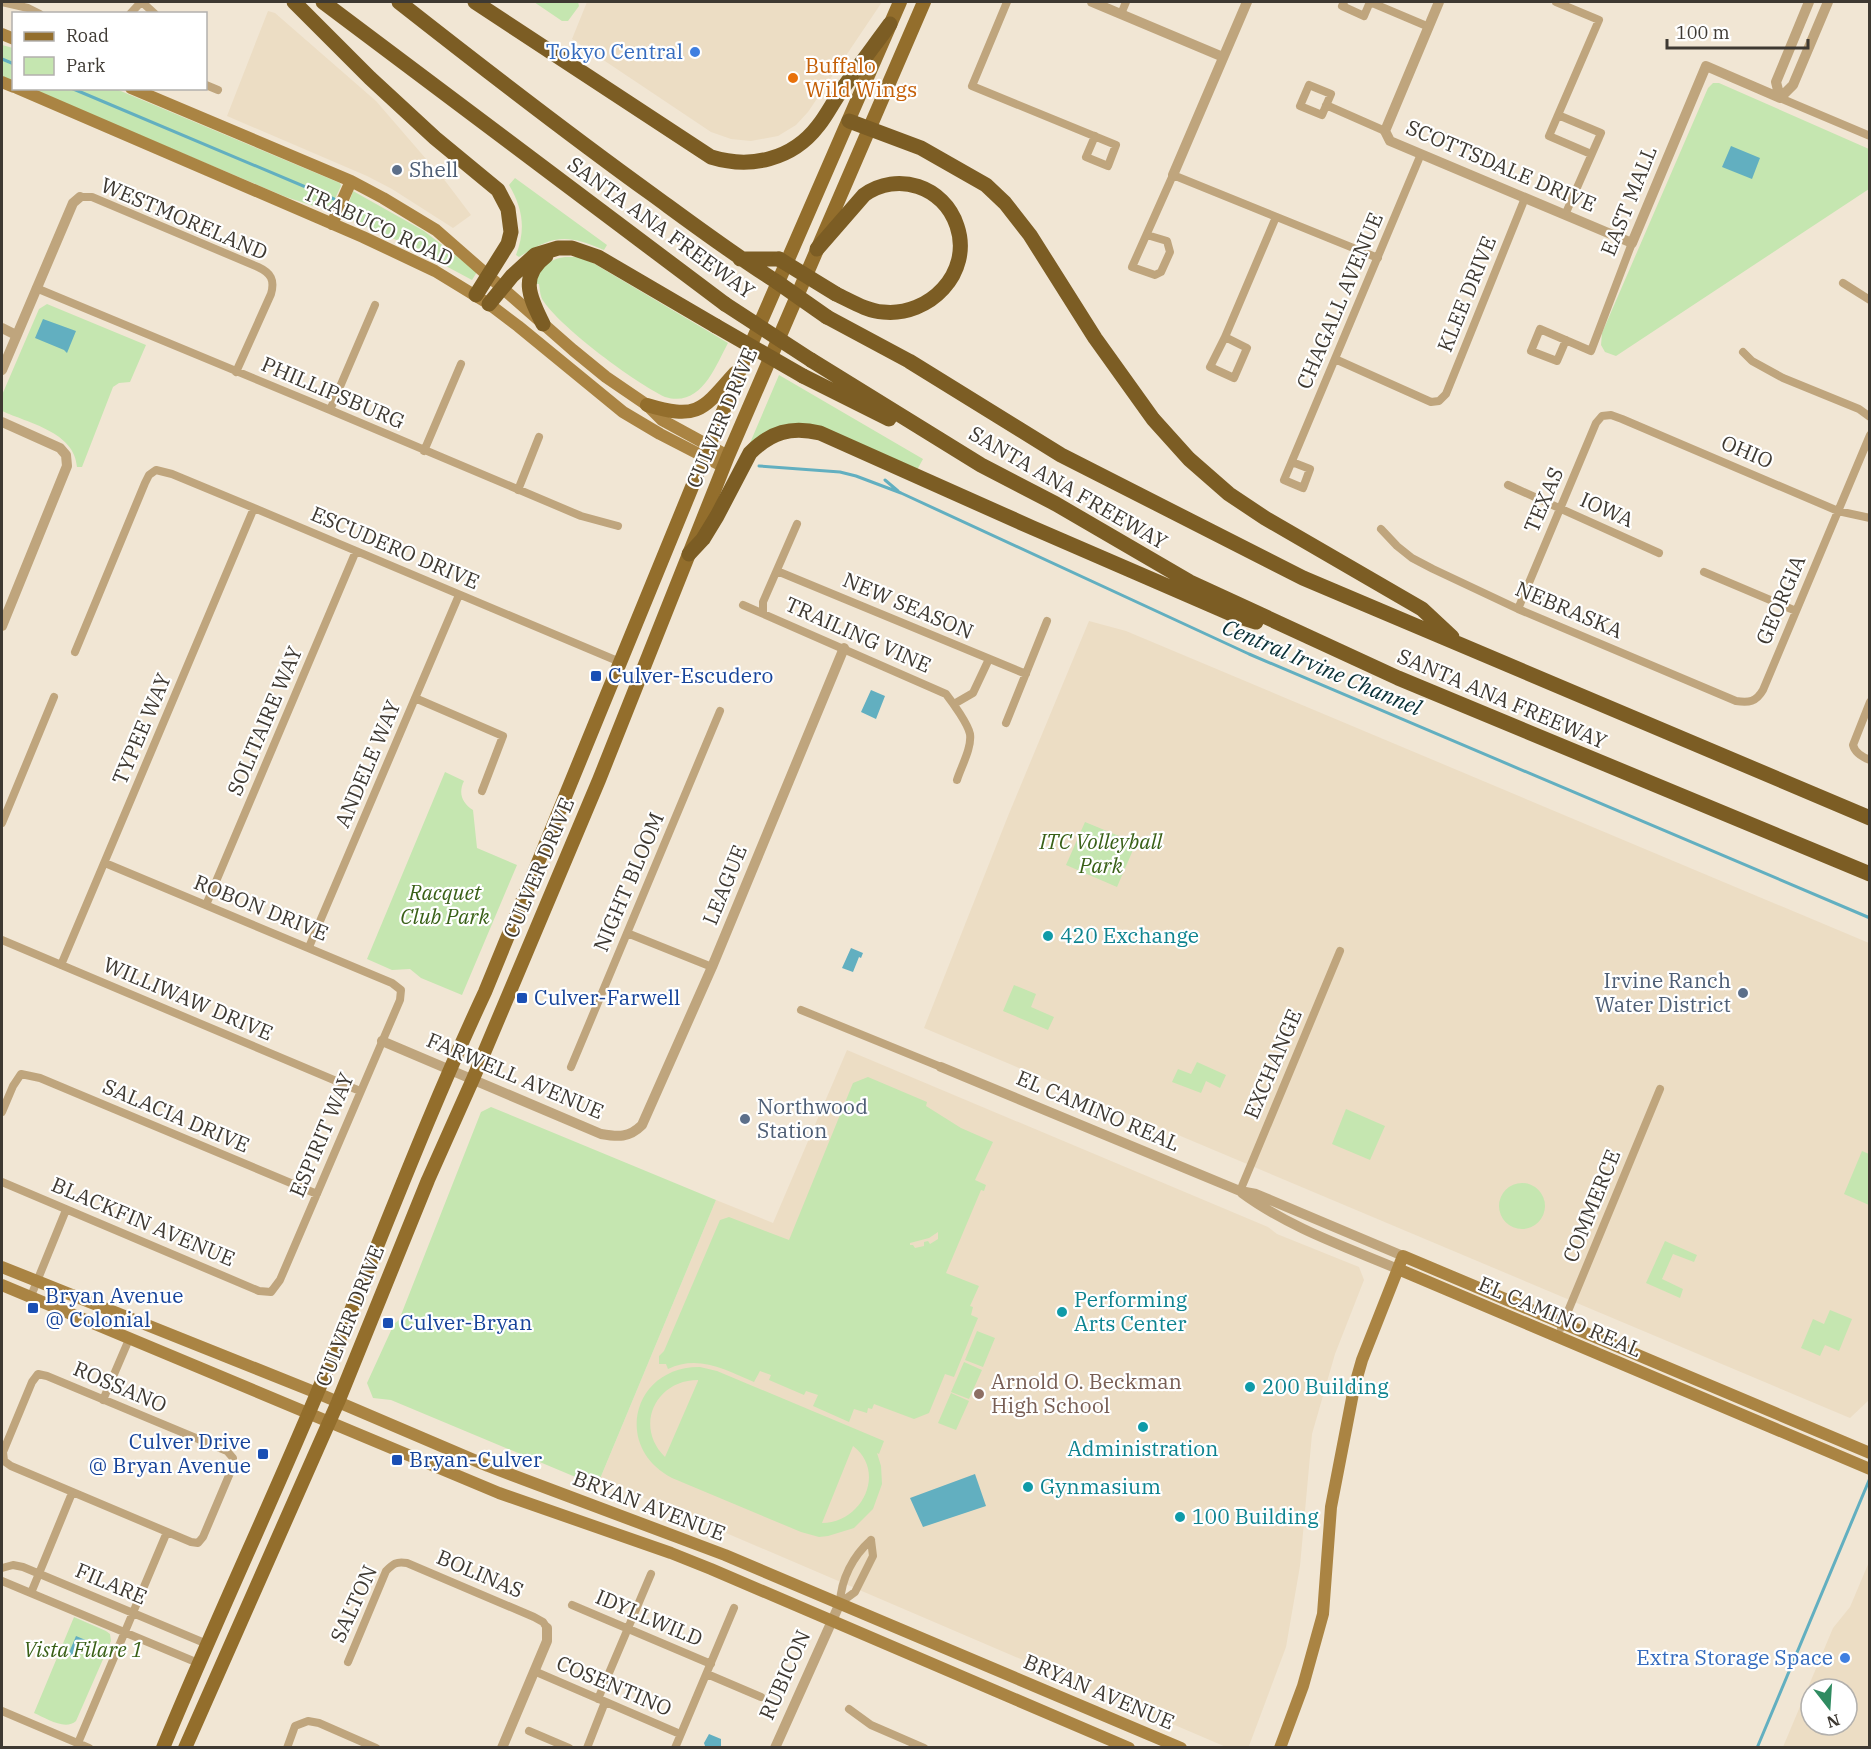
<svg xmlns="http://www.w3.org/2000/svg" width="1871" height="1749" viewBox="0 0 1871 1749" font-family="'IBM Plex Serif',serif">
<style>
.built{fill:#ecddc4;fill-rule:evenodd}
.green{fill:#c5e6b0;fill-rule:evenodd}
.water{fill:#62afc0}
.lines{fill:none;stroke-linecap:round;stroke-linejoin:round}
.stream{stroke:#62afc0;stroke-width:3}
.minor{stroke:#bfa57d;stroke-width:8}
.tertiary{stroke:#bfa57d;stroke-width:10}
.secondary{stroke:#aa8443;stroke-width:12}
.primary{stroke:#936e2c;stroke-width:14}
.motorway{stroke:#7c5d24;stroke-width:15}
.motorway-bridge{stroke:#7c5d24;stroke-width:15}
.shop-dot{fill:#3f7fe0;stroke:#fff;stroke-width:2}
.food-dot{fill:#e8710a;stroke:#fff;stroke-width:2}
.service-dot{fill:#5c6f8a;stroke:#fff;stroke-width:2}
.transit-dot{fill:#1a4fb4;stroke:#fff;stroke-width:2}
.culture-dot{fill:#0f9aa8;stroke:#fff;stroke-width:2}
.education-dot{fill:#8d6e63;stroke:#fff;stroke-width:2}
.labels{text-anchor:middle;stroke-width:4.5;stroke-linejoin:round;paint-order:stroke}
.shop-label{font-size:21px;fill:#366cbe;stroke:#fff;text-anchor:end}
.food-label{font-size:21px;fill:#c56008;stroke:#fff;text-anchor:start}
.street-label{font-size:21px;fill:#3e3932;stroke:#fff}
.service-label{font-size:21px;fill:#4e5e75;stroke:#fff;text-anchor:start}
.transit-label{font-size:21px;fill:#164399;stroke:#fff;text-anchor:start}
.park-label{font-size:21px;font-style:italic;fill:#396017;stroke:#fff}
.culture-label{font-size:21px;fill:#0d838f;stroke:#fff;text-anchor:start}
.education-label{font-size:21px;fill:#785e54;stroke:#fff;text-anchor:start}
.water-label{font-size:22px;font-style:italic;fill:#093037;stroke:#fff}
</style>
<rect width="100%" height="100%" fill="#f1e6d4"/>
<path class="built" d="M 587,2 L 882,2 L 808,112 L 796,125 L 778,136 L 751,141 L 731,139 L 711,132 L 572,39 Z
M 268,11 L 275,13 L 376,101 L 446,182 L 471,215 L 453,228 L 392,189 L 367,176 L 227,116 Z
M 1089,621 L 1126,631 L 1869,943 L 1869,1400 L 1850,1418 L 924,1028 L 1008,816 Z
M 847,1050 L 1268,1227 L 1277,1234 L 1359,1267 L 1364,1280 L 1335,1354 L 1312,1434 L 1300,1566 L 1286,1647 L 1249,1746 L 1226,1747 L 600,1479 L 716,1200 L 773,1223 Z
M 1869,1562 L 1869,1747 L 1783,1747 L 1833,1628 L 1850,1607 ZM 1811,1689 L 1847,1689 L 1847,1725 L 1811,1725 Z"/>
<path class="green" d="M 534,2 L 578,2 L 579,6 L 568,21 L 562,21 Z
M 2,45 L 13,48 L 13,82 L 2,76 Z
M 1713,83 L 1719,83 L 1869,149 L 1869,189 L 1616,356 L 1605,352 L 1601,345 L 1602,333 L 1708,88 Z
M 30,89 L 116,89 L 340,183 L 341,186 L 329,211 L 286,197 Z
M 515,178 L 607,245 L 604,250 C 566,234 554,235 519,257 L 516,255 C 526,229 523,209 509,185 Z
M 353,191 L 424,231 L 477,272 L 472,280 L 401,242 L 344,217 Z
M 565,257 L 578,257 L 593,263 L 728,343 C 715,367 701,408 665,397 C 634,382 564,330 544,302 C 540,297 540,290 539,284 L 536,284 C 538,267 550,259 565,257 Z
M 47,304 L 146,345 L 130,382 L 119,383 L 113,387 L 82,467 L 77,467 C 75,432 28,423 2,411 L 2,395 L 39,309 Z
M 779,375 L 923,459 L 917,470 L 829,431 L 750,443 Z
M 445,772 L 464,781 C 458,793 462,803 473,810 L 477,848 L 517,865 L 462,995 L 421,978 L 410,969 L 392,970 L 367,959 Z
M 1085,822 L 1136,843 L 1117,887 L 1066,865 Z
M 1014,985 L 1036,994 L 1031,1007 L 1054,1017 L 1048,1030 L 1003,1011 Z
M 1197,1062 L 1226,1075 L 1220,1088 L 1206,1081 L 1201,1093 L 1172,1082 L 1178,1069 L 1191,1074 Z
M 868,1077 L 927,1102 L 926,1106 L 961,1128 L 993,1142 L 975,1180 L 986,1185 L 984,1191 L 981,1190 L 946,1273 L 979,1286 L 970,1306 L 973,1307 L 971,1315 L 978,1318 L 954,1377 L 945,1374 L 929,1413 L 914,1419 L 874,1404 L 872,1409 L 868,1408 L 867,1413 L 854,1409 L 849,1422 L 813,1406 L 818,1395 L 806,1391 L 804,1395 L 769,1380 L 771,1375 L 760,1371 L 754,1382 C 726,1370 698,1354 668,1369 L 666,1364 L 659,1364 L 659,1356 L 664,1351 L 720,1220 L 729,1217 L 789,1240 L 853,1083 ZM 938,1232 L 938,1239 L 930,1244 L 928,1241 L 924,1242 L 924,1246 L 915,1248 L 913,1245 L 910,1245 L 910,1243 L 929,1238 Z
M 491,1107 L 716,1200 L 597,1486 L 391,1400 L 373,1398 L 367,1383 L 394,1324 L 399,1320 L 481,1112 Z
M 1346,1109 L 1385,1126 L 1370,1160 L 1332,1144 Z
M 1862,1151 L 1869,1154 L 1869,1205 L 1844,1194 Z
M1499 1206a23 23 0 1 1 46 0a23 23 0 1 1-46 0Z
M 1665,1241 L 1697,1255 L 1694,1262 L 1673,1254 L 1662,1279 L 1683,1289 L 1680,1298 L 1646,1283 Z
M 1830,1310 L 1852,1319 L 1839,1351 L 1825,1345 L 1820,1356 L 1801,1348 L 1813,1319 L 1824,1324 Z
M 977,1331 L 995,1338 L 983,1367 L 965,1360 Z
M 964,1362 L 982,1370 L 969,1399 L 951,1392 Z
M 700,1367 L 717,1371 L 884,1441 L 879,1454 L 877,1453 L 881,1466 L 882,1484 L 873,1509 L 854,1528 L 828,1536 L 819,1537 L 801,1532 L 672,1478 C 612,1447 633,1366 700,1367 ZM 698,1380 L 698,1381 L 665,1457 C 634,1427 655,1380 698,1380 ZM 853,1446 C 887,1472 862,1523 822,1523 Z
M 951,1393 L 969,1401 L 956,1430 L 938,1423 Z
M 74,1617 L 106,1631 L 110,1634 L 111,1641 L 76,1721 C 65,1731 46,1718 34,1713 Z"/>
<path class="water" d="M 1731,146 L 1760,158 L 1752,179 L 1722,167 Z
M 43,319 L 76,331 L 67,353 L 64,350 L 35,338 Z
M 871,690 L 885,696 L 876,719 L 861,712 Z
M 851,948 L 863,953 L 861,958 L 859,957 L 853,972 L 842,968 Z
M 975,1474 L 986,1506 L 923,1527 L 910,1498 Z
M 76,1636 L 88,1641 L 84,1649 L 80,1648 L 76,1657 L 68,1655 Z
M 709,1734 L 721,1739 L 721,1747 L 705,1746 L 704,1743 Z"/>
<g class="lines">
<path class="stream" d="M 2,59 L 14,64
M 71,88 L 334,199
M 759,466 L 840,472 L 856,476 L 901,493 L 1249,654 L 1870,918
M 885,480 L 898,491
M 1757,1748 L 1870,1478"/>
<path class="minor" d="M 2,2 L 28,8 L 40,14
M 142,2 L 155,14
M 1007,2 L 972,86 L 1116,145 L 1108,166 L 1086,157 L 1095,136
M 1344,2 L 1342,6 L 1364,16 L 1370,2
M 1370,2 L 1429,27
M 1556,2 L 1599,20 L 1558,115 L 1601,133 L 1565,215
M 130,14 L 141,2
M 1121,14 L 1126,2
M 206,85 L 218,90
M 1309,85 L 1331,94 L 1322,115 L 1300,106 Z
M 1780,98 L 1870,136
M 1326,105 L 1385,131
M 1558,115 L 1549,136 L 1591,154
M 80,197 L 92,197 L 258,267 C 271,273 275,280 271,294 L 236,372
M 1147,235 L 1167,241 L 1170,252 L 1161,272 L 1155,275 L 1132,267 L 1173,175 L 1378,258
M 1843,283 L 1870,300
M 36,288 L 330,410 L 581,516 L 618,526
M 1225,337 L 1247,348 L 1234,378 L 1210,367 L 1225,337 L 1276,217
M 1566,340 L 1557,361 L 1531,351 L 1540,329 L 1591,351 L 1632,243
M 1743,352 L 1752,361 L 1783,378 L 1859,409 L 1870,417
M 1335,359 L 1431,402 L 1439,401 L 1446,394 L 1525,198
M 330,410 L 375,305
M 424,451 L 461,364
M 1292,462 L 1310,469 L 1303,488 L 1284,480 L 1421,154
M 1508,485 L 1659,553
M 518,490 L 539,437
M 1381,529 L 1397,546 L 1412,558 L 1433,569 L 1518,609 L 1736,701 C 1749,703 1756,702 1763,690 L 1870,435
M 777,571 L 1026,674
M 1704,572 L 1796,611
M 743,605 L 946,694 C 953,703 968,724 970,734 C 972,748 961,767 957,780
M 1518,609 L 1596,423 L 1602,416 L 1611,415 L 1622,419 L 1838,511 L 1870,518
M 763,613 L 763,602 L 797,524
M 75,652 L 145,483 L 149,475 L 156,470 L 172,474 L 254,508 L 620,662
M 415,698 L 503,736 L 482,791
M 1870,702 L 1853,745 C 1855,753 1862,757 1870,760
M 954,704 L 973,693 L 989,659
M 1006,723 L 1047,621
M 2,823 L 54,697
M 206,905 L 356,551
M 627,933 L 712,967
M 2,940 L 360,1091
M 309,947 L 459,595
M 61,965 L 254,508
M 801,1010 L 941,1067
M 571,1067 L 720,711
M 2,1112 L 13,1086 L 21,1074 L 40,1078 L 317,1194
M 2,1182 L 259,1291 L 271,1292 L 280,1280 L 400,1000 L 401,990 L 392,983 L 105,863
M 1240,1191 L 1340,951
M 31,1296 L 66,1210
M 1561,1328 L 1660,1089
M 38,1374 L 47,1376 L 227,1451 L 233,1458 L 233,1466 L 203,1537 L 198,1543 L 191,1542 L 11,1466 L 4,1461 L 3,1452 L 32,1382 Z
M 103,1400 L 130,1337
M 2,1568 L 13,1565 L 23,1567 L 207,1644
M 2,1581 L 198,1663
M 31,1593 L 72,1493
M 840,1603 L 855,1592 L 873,1556 L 871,1540
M 840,1603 C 841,1579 853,1556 871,1540
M 572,1605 L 711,1664
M 348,1662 L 386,1571 C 393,1564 396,1561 407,1563 L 534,1617 L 543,1622 L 547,1628
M 534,1671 L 680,1734
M 707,1674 L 761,1697
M 598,1699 L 651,1574
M 849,1709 L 871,1725 L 924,1748
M 2,1711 L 89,1748
M 529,1731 L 569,1748
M 78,1743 L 167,1532
M 287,1748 L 295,1726 L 308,1721 L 319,1723 L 376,1748
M 587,1748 L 605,1702
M 675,1748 L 734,1608"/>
<path class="tertiary" d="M 1092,2 L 1223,57
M 1439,2 L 1385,131 L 1390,141 L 1632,243 L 1706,66 L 1780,98
M 1780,98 L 1793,85 L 1828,2
M 1780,98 L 1776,82 L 1809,2
M 1173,175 L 1247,2
M 2,328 L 16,335
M 2,370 L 73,203 L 80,197
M 2,422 L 60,448 L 66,455 L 67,466 L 2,626
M 382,1041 L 601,1134 C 618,1137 629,1138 642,1125 L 712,967 L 844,648
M 941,1067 L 1240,1191 L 1256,1194 L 1403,1256
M 1242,1193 C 1288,1227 1346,1247 1398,1269
M 502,1748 L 547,1641 L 547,1628
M 775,1748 L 840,1603"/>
<path class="secondary" d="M 2,34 L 14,39
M 2,82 L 14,87
M 17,88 L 363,237 L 435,271 L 489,304 L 518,326 L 623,412 L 660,434 L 724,467
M 131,88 L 351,181 L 383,198 L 436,230 L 573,350 L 606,377 L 647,405 L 662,420 L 728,456
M 332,224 L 351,181
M 2,1267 L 317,1393 L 488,1466 L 725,1555 L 1181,1748
M 1398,1269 L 1870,1469
M 2,1285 L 499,1493 L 671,1553 L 711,1569 L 1129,1748
M 1280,1748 L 1303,1686 L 1323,1614 L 1331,1507 L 1354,1388 L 1362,1360 L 1403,1256 L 1870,1453"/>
<path class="primary" d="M 647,405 C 697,420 702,411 735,373
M 163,1748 C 210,1634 262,1523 310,1410 C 369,1271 421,1129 485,992 L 742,365 L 900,2
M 185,1748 L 338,1402 L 428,1180 L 473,1079 L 599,780 L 728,456 L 924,2"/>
<path class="motorway" d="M 294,2 L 370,78 L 435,138 L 498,190 L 508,209 L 511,232 L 508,244 L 476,295
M 323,2 L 725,304
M 399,2 C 483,68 567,133 653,195 C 694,225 734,255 777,282
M 475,2 L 711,157 C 750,169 792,160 818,126 C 827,115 833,102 841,91 C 857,68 874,46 890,24
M 849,121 L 921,148 L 986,185 L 1005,203 L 1030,235 L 1095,338 L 1153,419 L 1189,459 L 1229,494 L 1265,518 L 1422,609 L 1452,637
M 817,249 L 864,195 C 897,171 944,186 957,226 C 973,273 929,317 883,312 C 867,311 851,301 836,294
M 740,259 L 779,259
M 489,304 L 512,276 L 535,255 L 558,248 L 572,248 L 598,257 L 716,326
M 827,317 L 909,361 L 1061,455 L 1303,578 L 1870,818
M 543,324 C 531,299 518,277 546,256
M 811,360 L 981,465 L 1056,504 L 1190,582 L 1398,678 L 1870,874
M 803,376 L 889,419
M 689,554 L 703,539 L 717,516 L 750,453 C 771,432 791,426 820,433 L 1033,528 L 1234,615 L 1256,622"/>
<path class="motorway-bridge" d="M 779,259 L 836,294
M 777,282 L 827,317
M 725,304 L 811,360
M 716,326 L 803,376"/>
</g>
<g class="shop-dot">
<circle cx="695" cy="52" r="6"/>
<circle cx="1845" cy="1658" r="6"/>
</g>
<circle class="food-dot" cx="793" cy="78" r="6"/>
<g class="service-dot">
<circle cx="397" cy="170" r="6"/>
<circle cx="1743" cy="993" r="6"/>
<circle cx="745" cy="1119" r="6"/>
</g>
<g class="transit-dot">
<rect x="590" y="670" width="12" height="12" rx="3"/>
<rect x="516" y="992" width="12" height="12" rx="3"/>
<rect x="27" y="1302" width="12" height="12" rx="3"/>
<rect x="382" y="1317" width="12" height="12" rx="3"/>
<rect x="257" y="1448" width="12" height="12" rx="3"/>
<rect x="391" y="1454" width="12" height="12" rx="3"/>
</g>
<g class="culture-dot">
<circle cx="1048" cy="936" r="6"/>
<circle cx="1062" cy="1312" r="6"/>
<circle cx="1250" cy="1387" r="6"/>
<circle cx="1143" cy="1427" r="6"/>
<circle cx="1028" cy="1487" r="6"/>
<circle cx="1180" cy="1517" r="6"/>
</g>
<circle class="education-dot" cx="979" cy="1394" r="6"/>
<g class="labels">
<g class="shop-label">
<text x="683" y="59">Tokyo Central</text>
<text x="1833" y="1665">Extra Storage Space</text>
</g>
<g class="food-label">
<text x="805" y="73">Buffalo<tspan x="805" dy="24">Wild Wings</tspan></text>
</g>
<g class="street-label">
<text transform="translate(1501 166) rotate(23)" y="7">SCOTTSDALE DRIVE</text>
<text transform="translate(1629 201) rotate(-68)" y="7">EAST MALL</text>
<text transform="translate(184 219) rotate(23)" y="7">WESTMORELAND</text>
<text transform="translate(378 226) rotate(25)" y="7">TRABUCO ROAD</text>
<text transform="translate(661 228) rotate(36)" y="7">SANTA ANA FREEWAY</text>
<text transform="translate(1467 294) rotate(-68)" y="7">KLEE DRIVE</text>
<text transform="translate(1340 301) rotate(-67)" y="7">CHAGALL AVENUE</text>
<text transform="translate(333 393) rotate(23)" y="7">PHILLIPSBURG</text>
<text transform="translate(722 418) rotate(-67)" y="7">CULVER DRIVE</text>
<text transform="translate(1747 452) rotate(23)" y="7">OHIO</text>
<text transform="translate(1068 488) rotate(30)" y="7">SANTA ANA FREEWAY</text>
<text transform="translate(1544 500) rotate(-67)" y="7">TEXAS</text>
<text transform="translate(1607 510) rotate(24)" y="7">IOWA</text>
<text transform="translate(395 548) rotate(23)" y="7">ESCUDERO DRIVE</text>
<text transform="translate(1781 600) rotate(-67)" y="7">GEORGIA</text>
<text transform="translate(908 606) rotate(23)" y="7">NEW SEASON</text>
<text transform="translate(1569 610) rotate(23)" y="7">NEBRASKA</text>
<text transform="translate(858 635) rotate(24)" y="7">TRAILING VINE</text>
<text transform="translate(1502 699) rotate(23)" y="7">SANTA ANA FREEWAY</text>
<text transform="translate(265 721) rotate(-67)" y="7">SOLITAIRE WAY</text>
<text transform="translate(142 729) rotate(-67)" y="7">TYPEE WAY</text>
<text transform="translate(368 764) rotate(-67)" y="7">ANDELE WAY</text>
<text transform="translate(539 868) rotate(-67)" y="7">CULVER DRIVE</text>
<text transform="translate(629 882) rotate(-67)" y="7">NIGHT BLOOM</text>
<text transform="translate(725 885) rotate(-68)" y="7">LEAGUE</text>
<text transform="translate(261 908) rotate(22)" y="7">ROBON DRIVE</text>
<text transform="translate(188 999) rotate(23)" y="7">WILLIWAW DRIVE</text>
<text transform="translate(1273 1064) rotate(-67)" y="7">EXCHANGE</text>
<text transform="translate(515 1076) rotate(23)" y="7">FARWELL AVENUE</text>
<text transform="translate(1098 1111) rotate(23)" y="7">EL CAMINO REAL</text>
<text transform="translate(176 1116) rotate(23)" y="7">SALACIA DRIVE</text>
<text transform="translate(322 1135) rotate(-67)" y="7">ESPIRIT WAY</text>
<text transform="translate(1592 1206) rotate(-68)" y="7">COMMERCE</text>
<text transform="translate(143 1222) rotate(23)" y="7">BLACKFIN AVENUE</text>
<text transform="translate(350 1316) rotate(-68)" y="7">CULVER DRIVE</text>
<text transform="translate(1560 1317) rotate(23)" y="7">EL CAMINO REAL</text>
<text transform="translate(120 1387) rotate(23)" y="7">ROSSANO</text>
<text transform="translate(649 1506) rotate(21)" y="7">BRYAN AVENUE</text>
<text transform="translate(480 1574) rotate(23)" y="7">BOLINAS</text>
<text transform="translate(111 1584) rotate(23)" y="7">FILARE</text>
<text transform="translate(354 1604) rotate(-65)" y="7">SALTON</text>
<text transform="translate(649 1618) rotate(23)" y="7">IDYLLWILD</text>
<text transform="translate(785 1675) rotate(-66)" y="7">RUBICON</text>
<text transform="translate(614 1686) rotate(23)" y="7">COSENTINO</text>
<text transform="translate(1099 1692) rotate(23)" y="7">BRYAN AVENUE</text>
</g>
<g class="service-label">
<text x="409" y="177">Shell</text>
<text x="1731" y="988" text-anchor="end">Irvine Ranch<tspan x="1731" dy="24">Water District</tspan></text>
<text x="757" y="1114">Northwood<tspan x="757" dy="24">Station</tspan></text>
</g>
<g class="transit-label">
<text x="608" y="683">Culver-Escudero</text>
<text x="534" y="1005">Culver-Farwell</text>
<text x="45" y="1303">Bryan Avenue<tspan x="45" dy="24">@ Colonial</tspan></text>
<text x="400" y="1330">Culver-Bryan</text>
<text x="251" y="1449" text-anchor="end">Culver Drive<tspan x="251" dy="24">@ Bryan Avenue</tspan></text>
<text x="409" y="1467">Bryan-Culver</text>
</g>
<g class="park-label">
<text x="1101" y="849">ITC Volleyball<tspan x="1101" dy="24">Park</tspan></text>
<text x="445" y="900">Racquet<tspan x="445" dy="24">Club Park</tspan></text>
<text x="83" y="1657">Vista Filare 1</text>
</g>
<g class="culture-label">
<text x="1060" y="943">420 Exchange</text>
<text x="1074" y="1307">Performing<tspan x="1074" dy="24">Arts Center</tspan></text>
<text x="1262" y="1394">200 Building</text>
<text x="1143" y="1456" text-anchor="middle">Administration</text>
<text x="1040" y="1494">Gynmasium</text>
<text x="1192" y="1524">100 Building</text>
</g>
<g class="education-label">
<text x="991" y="1389">Arnold O. Beckman<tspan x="991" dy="24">High School</tspan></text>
</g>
<g class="water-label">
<text transform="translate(1322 667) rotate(23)" y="8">Central Irvine Channel</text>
</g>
</g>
<rect width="1871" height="1749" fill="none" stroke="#3e3932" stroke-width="6"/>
<rect x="12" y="12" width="195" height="78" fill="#ffffff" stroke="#b2b0ad" stroke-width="1.5"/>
<rect x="24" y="32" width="30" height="9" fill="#936e2c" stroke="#b2b0ad" stroke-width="1.5"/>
<text x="66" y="42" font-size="18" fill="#3e3932">Road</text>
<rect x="24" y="57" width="30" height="18" fill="#c5e6b0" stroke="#b2b0ad" stroke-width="1.5"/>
<text x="66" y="72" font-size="18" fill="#3e3932">Park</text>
<g transform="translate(1829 1707) rotate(163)"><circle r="28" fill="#ffffff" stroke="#b2b0ad" stroke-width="1.5"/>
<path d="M0-4.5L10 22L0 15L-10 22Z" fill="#2f8b61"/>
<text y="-9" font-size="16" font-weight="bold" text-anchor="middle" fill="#3e3932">N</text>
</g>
<path d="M1667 39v9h141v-9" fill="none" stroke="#3e3932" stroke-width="3"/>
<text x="1676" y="39" font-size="18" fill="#3e3932" stroke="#ffffff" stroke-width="4.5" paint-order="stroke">100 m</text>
</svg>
